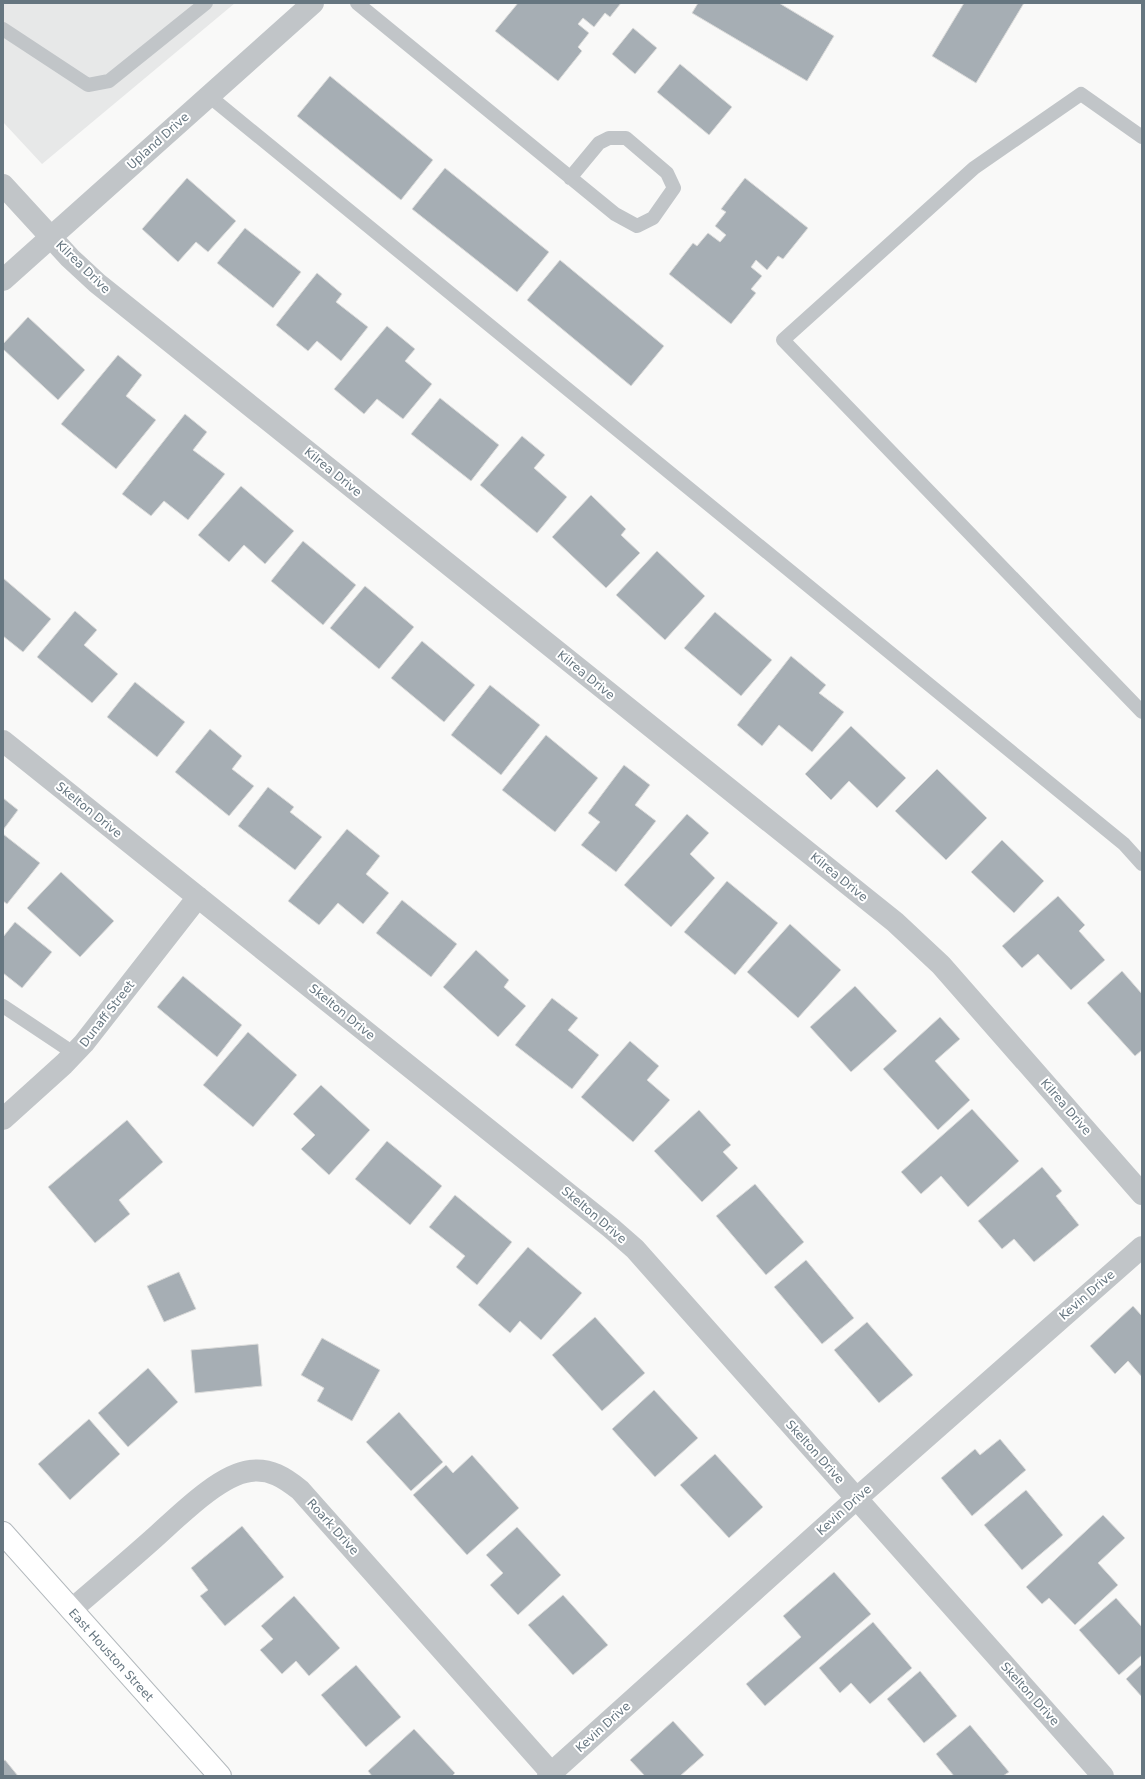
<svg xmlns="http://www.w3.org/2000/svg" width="1145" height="1779" viewBox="0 0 1145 1779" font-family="'DejaVu Sans',sans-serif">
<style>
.built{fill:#e7e8e8}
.building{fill:#a6aeb4;stroke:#dbdbda}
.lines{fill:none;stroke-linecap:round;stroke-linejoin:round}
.secondary-casing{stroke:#b3b9bd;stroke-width:24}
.service{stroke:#c1c5c8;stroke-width:14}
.minor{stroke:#c1c5c8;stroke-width:22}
.secondary{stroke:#fff;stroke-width:22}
.labels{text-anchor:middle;stroke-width:4;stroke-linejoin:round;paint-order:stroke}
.street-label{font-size:12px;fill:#667680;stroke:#fff}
</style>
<rect width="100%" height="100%" fill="#f9f9f8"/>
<path class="built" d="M 3,3 L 235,3 L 42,164 L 3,122 Z"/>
<path class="building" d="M 518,3 L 621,3 L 610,17 L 605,13 L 594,27 L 583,18 L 578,24 L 589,33 L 578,47 L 582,51 L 558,81 L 495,31 Z
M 698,3 L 779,3 L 834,36 L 807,81 L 692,13 Z
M 964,3 L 1024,3 L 976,83 L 932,56 Z
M 633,28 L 657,48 L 635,74 L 612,54 Z
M 680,64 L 732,107 L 709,135 L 657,92 Z
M 330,76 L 433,160 L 401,200 L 297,116 Z
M 445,168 L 549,252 L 517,292 L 412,209 Z
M 187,178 L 236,221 L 208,252 L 196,242 L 178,262 L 142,229 Z
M 745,178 L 808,228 L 783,259 L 778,256 L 767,270 L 756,260 L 751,267 L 762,276 L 751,289 L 756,293 L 731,324 L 669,274 L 693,243 L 697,246 L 708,233 L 720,242 L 726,235 L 715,226 L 726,212 L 721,209 Z
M 245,228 L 301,272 L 273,308 L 217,263 Z
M 560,260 L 664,346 L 631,386 L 527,300 Z
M 317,273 L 342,294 L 336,302 L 368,327 L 341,361 L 317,341 L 308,351 L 276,325 Z
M 28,317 L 85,370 L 58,400 L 3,349 L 3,344 Z
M 387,326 L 415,349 L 405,361 L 432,384 L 403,419 L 377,399 L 364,414 L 334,389 Z
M 118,355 L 142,375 L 126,396 L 156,420 L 116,469 L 61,424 Z
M 440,398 L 499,445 L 471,481 L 411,434 Z
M 185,414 L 207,432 L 193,450 L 225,474 L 188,520 L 164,501 L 151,516 L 122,494 Z
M 522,436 L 545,455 L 534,468 L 567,497 L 537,533 L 480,485 Z
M 241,486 L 294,531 L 265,564 L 244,545 L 229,562 L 198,535 Z
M 591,495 L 626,529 L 621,535 L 640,553 L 606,588 L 552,537 Z
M 303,541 L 356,585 L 323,625 L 271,581 Z
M 657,551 L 705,596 L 665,640 L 616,595 Z
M 3,578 L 51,619 L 23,652 L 3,636 Z
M 365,586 L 414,627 L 379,669 L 330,628 Z
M 75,611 L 97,630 L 84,645 L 118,674 L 92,703 L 37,657 Z
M 715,612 L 772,660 L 741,696 L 684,648 Z
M 422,641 L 475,685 L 444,722 L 391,678 Z
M 791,656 L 826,685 L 819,693 L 844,712 L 812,752 L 779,725 L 762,746 L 737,725 Z
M 135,682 L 185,722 L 157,757 L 107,717 Z
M 490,685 L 540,725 L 501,775 L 451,735 Z
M 851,726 L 906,778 L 877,808 L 849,781 L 831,800 L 805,774 Z
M 210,729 L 242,756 L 232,769 L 254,786 L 229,816 L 175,772 Z
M 546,735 L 598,778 L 555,832 L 502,790 Z
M 624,765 L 650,785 L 635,805 L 656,821 L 616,872 L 581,845 L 600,822 L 588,813 Z
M 937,769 L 987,818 L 946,860 L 895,811 Z
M 268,787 L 294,807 L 290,812 L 322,837 L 295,870 L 238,826 Z
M 3,798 L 18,810 L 3,830 Z
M 687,814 L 709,833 L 690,854 L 715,878 L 671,927 L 624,885 Z
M 347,829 L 380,856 L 366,874 L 389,893 L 363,924 L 338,903 L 319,925 L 288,901 Z
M 3,834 L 40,863 L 7,904 L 3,901 Z
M 1002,840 L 1044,881 L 1014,913 L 971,872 Z
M 61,872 L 114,921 L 80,957 L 27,908 Z
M 727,881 L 778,923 L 735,975 L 684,932 Z
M 1058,896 L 1085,925 L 1079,931 L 1105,960 L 1071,990 L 1038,954 L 1022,968 L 1002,946 Z
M 402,900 L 457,944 L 431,977 L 376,933 Z
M 15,922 L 52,952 L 22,988 L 3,973 L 3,937 Z
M 790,924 L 841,970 L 798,1018 L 747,972 Z
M 476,950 L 509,980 L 504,987 L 526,1006 L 498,1037 L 443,987 Z
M 1122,971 L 1142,994 L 1142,1050 L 1135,1056 L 1087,1003 Z
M 183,976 L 242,1025 L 217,1057 L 157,1007 Z
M 855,986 L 897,1031 L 851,1072 L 810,1027 Z
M 552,998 L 578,1018 L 568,1030 L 599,1055 L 572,1089 L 515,1045 Z
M 940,1017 L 960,1039 L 935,1061 L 970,1100 L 938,1130 L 883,1069 Z
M 248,1032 L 297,1075 L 253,1127 L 203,1085 Z
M 630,1041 L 659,1066 L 647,1080 L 670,1100 L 633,1142 L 581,1097 Z
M 321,1085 L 370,1130 L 329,1175 L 301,1149 L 315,1135 L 293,1114 Z
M 972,1109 L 1019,1161 L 968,1207 L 941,1176 L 921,1194 L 901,1172 Z
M 699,1110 L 731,1145 L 723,1152 L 738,1168 L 702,1202 L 654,1151 Z
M 127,1120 L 163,1162 L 119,1200 L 130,1214 L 95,1243 L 48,1187 Z
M 387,1141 L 442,1186 L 410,1225 L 355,1179 Z
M 1042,1167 L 1062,1191 L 1056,1196 L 1079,1225 L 1034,1262 L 1014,1239 L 1002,1249 L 978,1221 Z
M 755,1184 L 804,1242 L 766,1275 L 716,1216 Z
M 455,1195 L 512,1242 L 477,1285 L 456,1267 L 465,1256 L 429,1227 Z
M 528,1247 L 582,1293 L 541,1340 L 520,1321 L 510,1333 L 478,1305 Z
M 806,1260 L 854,1318 L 822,1344 L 774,1287 Z
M 179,1272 L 196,1309 L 164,1322 L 147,1286 Z
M 1133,1306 L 1142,1316 L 1142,1377 L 1128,1361 L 1115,1374 L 1090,1346 Z
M 595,1317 L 645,1373 L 602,1411 L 552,1355 Z
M 867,1322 L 913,1375 L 879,1403 L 834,1350 Z
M 322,1338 L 380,1370 L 352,1421 L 317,1401 L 324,1388 L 301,1375 Z
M 258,1344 L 262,1386 L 195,1393 L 191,1350 Z
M 148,1368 L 178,1402 L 128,1447 L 98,1413 Z
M 654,1390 L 698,1438 L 655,1477 L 612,1429 Z
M 399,1412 L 443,1462 L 411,1491 L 366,1442 Z
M 89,1419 L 120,1454 L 70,1500 L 38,1464 Z
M 1000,1439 L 1026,1470 L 972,1516 L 941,1478 L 975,1449 L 980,1455 Z
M 715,1454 L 763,1507 L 729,1538 L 680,1485 Z
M 472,1455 L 519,1508 L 467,1555 L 413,1495 L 446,1465 L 453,1473 Z
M 1026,1490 L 1063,1535 L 1022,1570 L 984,1525 Z
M 1103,1515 L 1125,1538 L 1098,1563 L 1118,1585 L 1075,1625 L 1049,1598 L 1042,1604 L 1026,1587 Z
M 242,1526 L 284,1577 L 225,1626 L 200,1596 L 208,1590 L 191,1568 Z
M 517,1527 L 561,1575 L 518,1615 L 490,1585 L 503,1573 L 486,1555 Z
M 834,1572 L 871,1614 L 765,1706 L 746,1684 L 801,1637 L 783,1616 Z
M 563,1595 L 608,1645 L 573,1675 L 528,1625 Z
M 294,1596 L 340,1648 L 309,1676 L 296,1661 L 282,1674 L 260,1650 L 273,1639 L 261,1626 Z
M 1116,1598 L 1142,1627 L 1142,1655 L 1119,1675 L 1079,1630 Z
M 873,1622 L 912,1668 L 870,1704 L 851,1683 L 840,1693 L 819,1668 Z
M 1142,1664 L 1142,1697 L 1126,1679 Z
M 356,1665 L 401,1717 L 366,1747 L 321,1695 Z
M 920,1671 L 957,1716 L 924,1743 L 887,1699 Z
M 673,1721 L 704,1755 L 680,1776 L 645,1776 L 630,1760 Z
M 970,1725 L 1009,1772 L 1003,1776 L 954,1776 L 936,1754 Z
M 414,1729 L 455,1773 L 452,1776 L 372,1776 L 368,1771 Z
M 5,1760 L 18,1776 L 3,1776 L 3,1761 Z"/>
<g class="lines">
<defs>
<path id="secondary" d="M 3,1533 L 220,1776"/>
</defs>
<use href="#secondary" class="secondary-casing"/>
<path class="service" d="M 357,3 L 615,214 L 637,226 L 653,218 L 674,188 L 667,173 L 626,138 L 609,138 L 599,143 L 570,178
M 3,29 L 88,85 L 109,81 L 206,3
M 209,96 L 1124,844 L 1142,864
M 1142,137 L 1081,94 L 974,168 L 783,340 L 1142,712
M 3,1006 L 75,1054"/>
<path class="minor" d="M 3,185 L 70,258 L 97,283 L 895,922 L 941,965 L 1142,1194
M 3,280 L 313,3
M 3,741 L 611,1228 L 635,1249 L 1103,1776
M 3,1119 L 64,1064 L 84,1043 L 198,897
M 71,1610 C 98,1587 125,1564 152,1540 C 176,1519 218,1475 250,1471 C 270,1468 285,1478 300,1490 L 554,1776
M 548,1776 L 856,1499 L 1142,1247"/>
<use href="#secondary" class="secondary"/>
</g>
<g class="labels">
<g class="street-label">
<text transform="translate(158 141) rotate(-42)" y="4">Upland Drive</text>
<text transform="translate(83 267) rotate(44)" y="4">Kilrea Drive</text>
<text transform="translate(333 472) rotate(39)" y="4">Kilrea Drive</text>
<text transform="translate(586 675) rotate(39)" y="4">Kilrea Drive</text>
<text transform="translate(89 810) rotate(39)" y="4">Skelton Drive</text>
<text transform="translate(839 877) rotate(39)" y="4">Kilrea Drive</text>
<text transform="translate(342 1012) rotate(39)" y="4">Skelton Drive</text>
<text transform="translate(107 1014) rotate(-52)" y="4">Dunaff Street</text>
<text transform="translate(1066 1107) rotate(49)" y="4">Kilrea Drive</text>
<text transform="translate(594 1215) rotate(40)" y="4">Skelton Drive</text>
<text transform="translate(1087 1295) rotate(-41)" y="4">Kevin Drive</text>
<text transform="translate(815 1452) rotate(48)" y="4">Skelton Drive</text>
<text transform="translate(844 1510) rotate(-42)" y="4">Kevin Drive</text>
<text transform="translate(333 1527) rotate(48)" y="4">Roark Drive</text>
<text transform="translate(111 1655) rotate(48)" y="4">East Houston Street</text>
<text transform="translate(1030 1694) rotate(48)" y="4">Skelton Drive</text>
<text transform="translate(603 1727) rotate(-42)" y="4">Kevin Drive</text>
</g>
</g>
<rect width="1145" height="1779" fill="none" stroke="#667680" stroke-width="8"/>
</svg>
